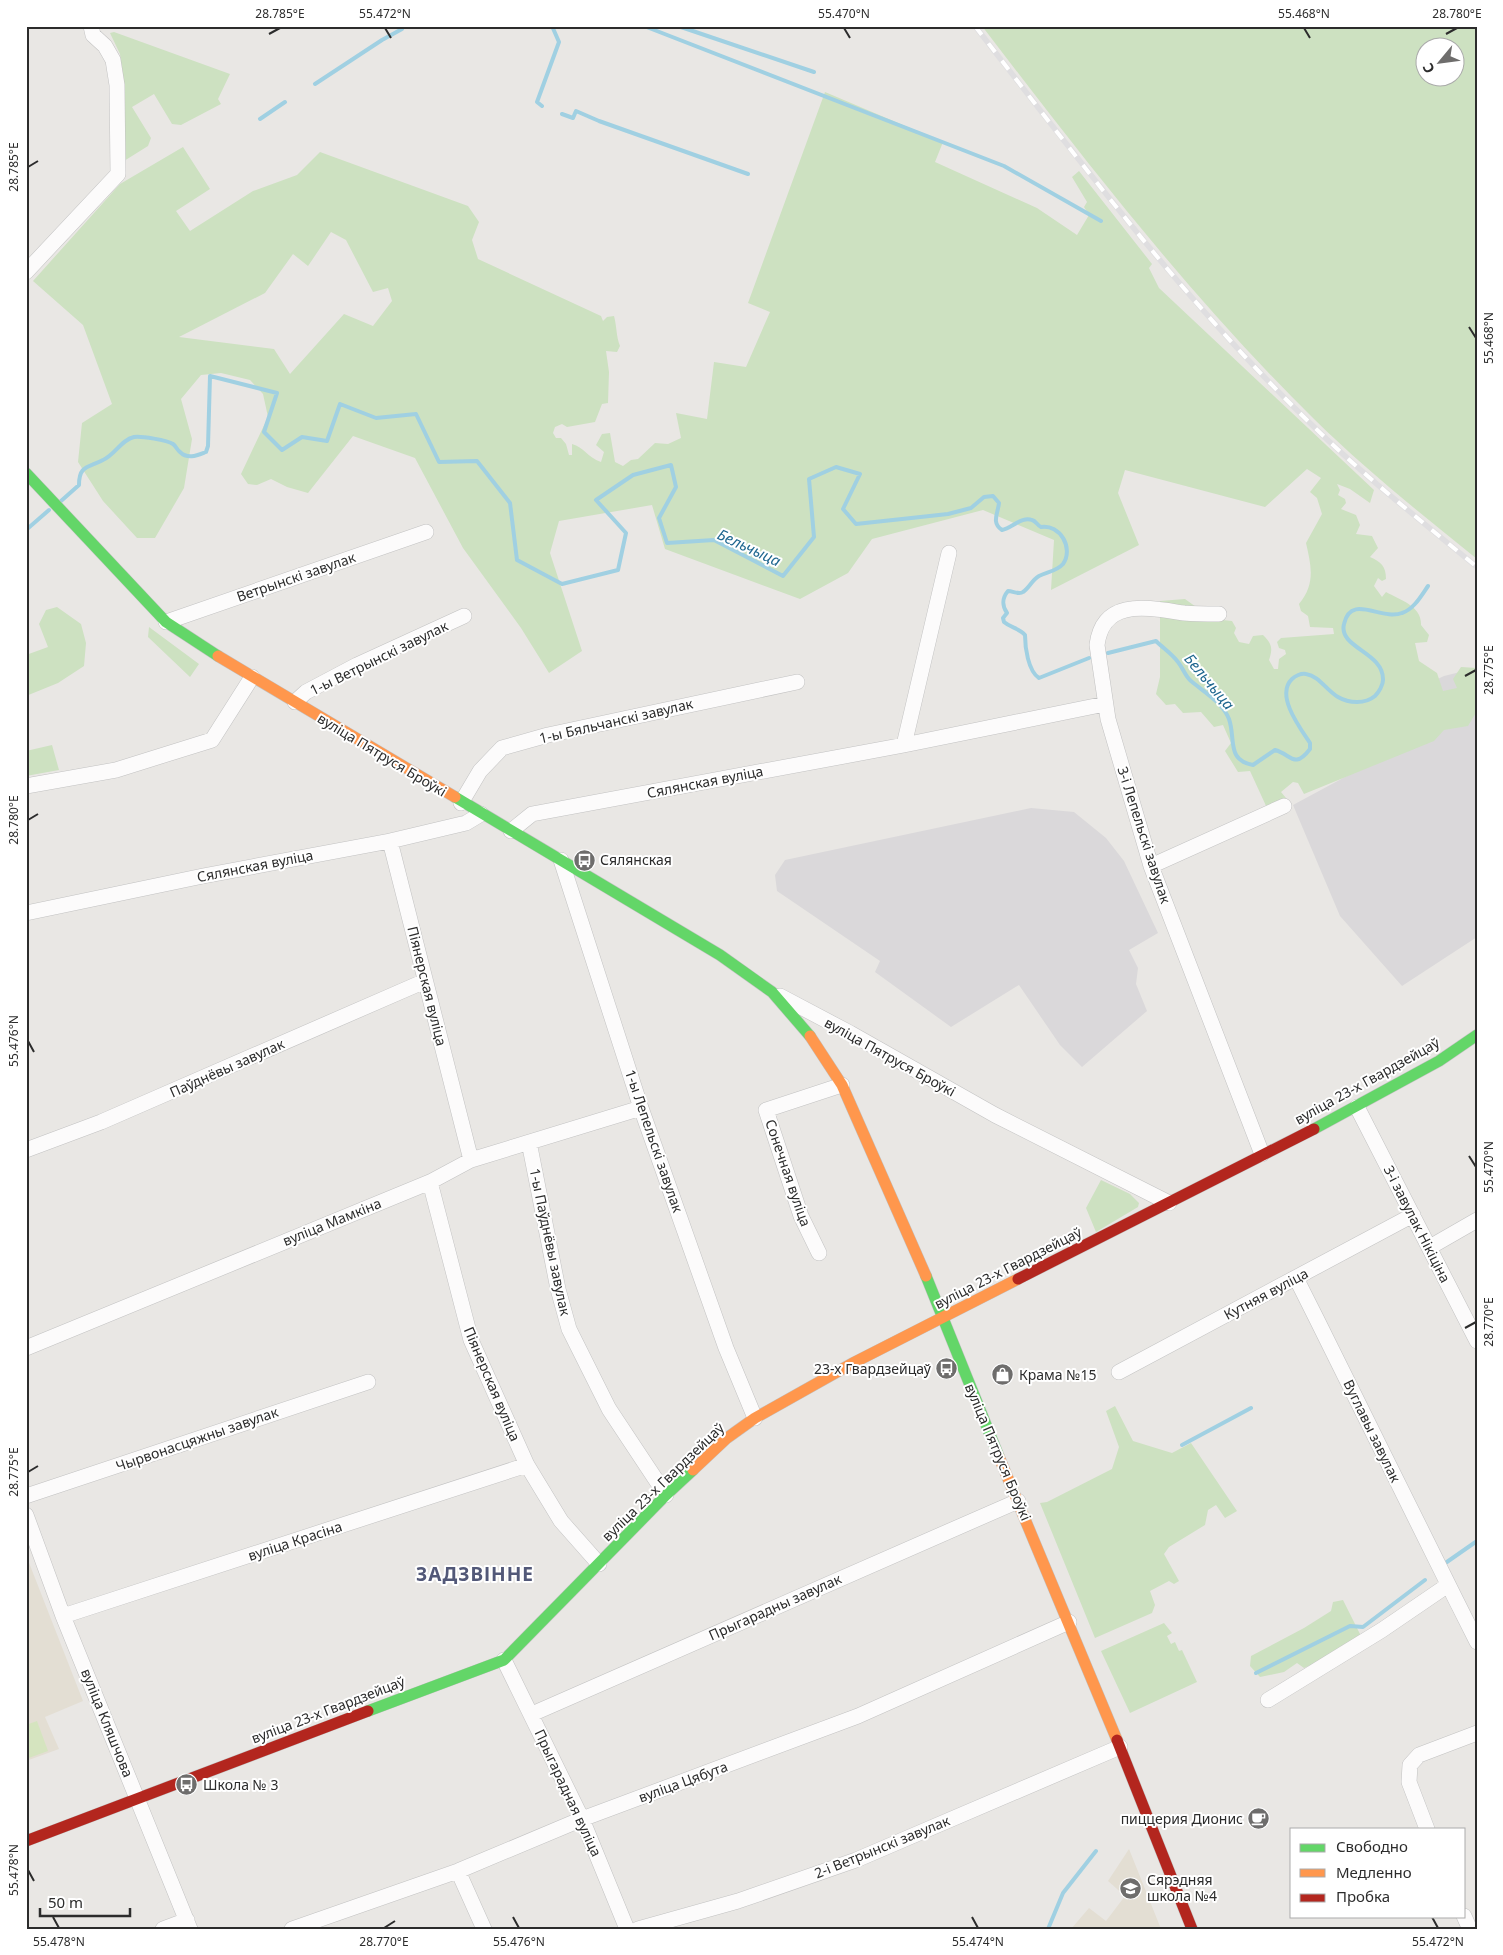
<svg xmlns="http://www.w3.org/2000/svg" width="1503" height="1955" viewBox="0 0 1503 1955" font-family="'Noto Sans',sans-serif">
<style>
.industrial{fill:#dad8da}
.education{fill:#e3ded3}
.green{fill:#cde1c1;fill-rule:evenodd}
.pitch{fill:#d5e4bf}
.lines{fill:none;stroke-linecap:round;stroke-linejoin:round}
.stream{stroke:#a0d0e2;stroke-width:4}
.street-casing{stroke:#c2c2c2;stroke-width:16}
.fast-casing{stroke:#c2c2c2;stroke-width:12}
.slow-casing{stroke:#c2c2c2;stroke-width:12}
.jam-casing{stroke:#c2c2c2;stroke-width:12}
.street{stroke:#fcfbfb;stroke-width:15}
.fast{stroke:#63d668;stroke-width:11}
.slow{stroke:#ff974d;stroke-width:11}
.jam{stroke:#b3261e;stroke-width:11}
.rail-casing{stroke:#dfdee0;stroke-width:5.5}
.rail{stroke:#fff;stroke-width:4;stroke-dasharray:11;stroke-linecap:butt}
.ticks{fill:none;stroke:#2c2c2c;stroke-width:2}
.labels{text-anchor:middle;stroke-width:4;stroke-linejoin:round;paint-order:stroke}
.street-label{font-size:14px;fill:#2c2c2c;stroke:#fff}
.poi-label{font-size:14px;fill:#2c2c2c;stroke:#fff;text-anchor:start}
.water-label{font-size:15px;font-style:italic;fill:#1e668f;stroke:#fff}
.district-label{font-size:19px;font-weight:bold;letter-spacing:1px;fill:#525878;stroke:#fff}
.neatline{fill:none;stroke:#2c2c2c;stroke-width:2}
.ticks-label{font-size:12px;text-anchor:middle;fill:#2c2c2c}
</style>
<rect width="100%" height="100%" fill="#e9e7e4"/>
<path class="industrial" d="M 1472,669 L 1477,674 L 1477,937 L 1402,986 L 1340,916 L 1293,805 L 1447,722 L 1425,685 L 1444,676 Z
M 1031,808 L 1074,812 L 1106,838 L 1124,861 L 1158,933 L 1129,950 L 1138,968 L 1136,984 L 1147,1011 L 1082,1067 L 1060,1045 L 1019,985 L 951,1027 L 875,972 L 880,961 L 777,891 L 775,875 L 785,860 Z"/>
<path class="education" d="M 26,1555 L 83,1701 L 45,1717 L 59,1749 L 26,1761 Z
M 1129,1849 L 1161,1929 L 1071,1929 L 1089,1908 L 1106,1921 L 1125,1896 L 1108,1881 Z"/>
<path class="green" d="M 982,26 L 1477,26 L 1477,559 C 1421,514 1365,469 1314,419 C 1191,298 1086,162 982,26 ZM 1426,48 L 1456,48 L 1456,78 L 1426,78 Z
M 114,32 L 230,74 L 218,99 L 221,104 L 181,125 L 172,124 L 154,94 L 132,107 L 151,138 L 148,146 L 124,161 L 123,82 L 120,54 L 110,33 Z
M 825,92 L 943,142 L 935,162 L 1037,208 L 1077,235 L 1089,215 L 1084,207 L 1087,202 L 1072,177 L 1079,171 L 1152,264 L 1149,268 L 1159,288 L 1374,490 L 1370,503 L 1350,489 L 1337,484 L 1340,490 L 1338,495 L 1345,499 L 1346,503 L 1341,509 L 1356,515 L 1360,525 L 1356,534 L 1372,536 L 1378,548 L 1370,557 C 1381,562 1386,566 1386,579 L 1382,581 L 1378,578 L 1374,586 L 1382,597 L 1386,592 C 1400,600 1422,606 1421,625 L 1429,635 L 1427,642 L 1415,643 L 1419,661 L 1437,673 L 1443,691 L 1457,688 L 1453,679 L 1461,667 L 1477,668 L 1477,711 L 1468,726 L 1444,730 L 1434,741 L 1304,794 L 1298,783 L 1293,782 L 1281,792 L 1286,798 L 1285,803 L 1267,808 L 1250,771 L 1238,772 L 1225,751 L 1231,743 L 1223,725 L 1214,727 L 1201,712 L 1183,713 L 1175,704 L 1166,705 L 1156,694 L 1160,677 L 1160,601 L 1185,599 L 1213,619 L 1232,621 L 1236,628 L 1234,633 L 1239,642 L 1249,644 L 1253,636 L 1263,635 C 1272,644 1273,648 1269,660 L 1274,669 L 1278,669 L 1279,659 L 1286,654 L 1285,650 L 1279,648 L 1277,642 L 1281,638 L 1334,634 L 1333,628 L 1310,627 L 1308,616 L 1301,611 L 1299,604 C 1316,584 1311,565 1306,543 L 1322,514 L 1317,498 L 1310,492 L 1321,478 L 1307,469 L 1265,507 L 1125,470 L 1118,493 L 1139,545 L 1051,590 L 1054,540 L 983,510 L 872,539 L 848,573 L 800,599 L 665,549 L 652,505 L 559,521 L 550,553 L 582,651 L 549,673 L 521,628 L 463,548 L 415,458 L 353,436 L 308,493 L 287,487 L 271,479 L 257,485 L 248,484 L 241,474 L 268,417 L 263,394 L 250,380 L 221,373 L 201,375 L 181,399 L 192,439 L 184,488 L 155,538 L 137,538 L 103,501 L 78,462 L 82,423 L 112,404 L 83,325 L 33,281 L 120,184 L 183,147 L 210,189 L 176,211 L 190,231 L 253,191 L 297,175 L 320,152 L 468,206 L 479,222 L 472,240 L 478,259 L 601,316 L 603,321 L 607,317 L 614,316 C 617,327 616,336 620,346 L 617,352 L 606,351 L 609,372 L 608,403 L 602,404 L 595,422 L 567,427 L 562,424 L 555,427 L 553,433 L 556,438 L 561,438 L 566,444 L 569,455 L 572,455 L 572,444 C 584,447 587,457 601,462 L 604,452 L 596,445 L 602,434 L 610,433 L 615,462 L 623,466 L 631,460 L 638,459 L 655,443 L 668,444 L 681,438 L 676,413 L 707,419 L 714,362 L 746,367 L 770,312 L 748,303 ZM 331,232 L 346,240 L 373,292 L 388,288 L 392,301 L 373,326 L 344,314 L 290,374 L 274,349 L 179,337 L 265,293 L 293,254 L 308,266 Z
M 57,607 L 81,624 L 86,643 L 84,666 L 58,683 L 26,696 L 26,655 L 48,647 L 39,624 L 46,610 Z
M 149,627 L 199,664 L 190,677 L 148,637 Z
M 52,745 L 59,770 L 26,776 L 26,751 Z
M 1101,1180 L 1130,1194 L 1139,1203 L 1138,1207 L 1096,1232 L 1086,1208 Z
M 1115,1406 L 1133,1441 L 1172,1453 L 1191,1443 L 1237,1511 L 1225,1518 L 1216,1505 L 1208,1510 L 1205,1525 L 1169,1547 L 1164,1554 L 1179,1581 L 1174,1584 L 1169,1581 L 1150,1591 L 1155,1605 L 1152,1613 L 1095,1638 L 1040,1503 L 1047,1502 L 1112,1469 L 1119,1447 L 1106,1411 Z
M 1343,1600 L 1361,1636 L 1331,1656 L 1304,1668 L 1297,1663 L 1284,1672 L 1260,1677 L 1250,1666 L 1251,1656 L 1304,1628 L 1331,1611 L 1333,1602 Z
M 1164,1623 L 1172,1633 L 1167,1636 L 1171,1644 L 1175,1642 L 1179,1651 L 1182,1650 L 1197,1682 L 1130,1713 L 1101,1651 Z"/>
<path class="pitch" d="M 37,1721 L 48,1751 L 26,1759 L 26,1725 Z"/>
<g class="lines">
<path class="stream" d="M 644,26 L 1004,166 L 1101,221
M 678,26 L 814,72
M 315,84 L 382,40 L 402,29
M 542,106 L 537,102 L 559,42 L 552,26
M 562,114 L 573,118 L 576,111 L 599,121 L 748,174
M 260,119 L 285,102
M 61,501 L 79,485 C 79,465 88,468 103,460 C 115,455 121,440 134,437 C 141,436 167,440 173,444 C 176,446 177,450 180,452 C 188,460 198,455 206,452 L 208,446 L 210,376 L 277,393 L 264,432 L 282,450 L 302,437 L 327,441 L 340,404 L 376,418 L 416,414 L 439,462 L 477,461 L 510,503 L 517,560 L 562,584 L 618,570 L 626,533 L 596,500 L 633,475 L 671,465 L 676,487 L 659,518 L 667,543 L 714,540 L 783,576 L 814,537 L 809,479 L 836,467 L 860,474 L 843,509 L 856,524 L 948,514 L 971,508 L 984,497 L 993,496 L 999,503 C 998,513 991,523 1002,530 C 1012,528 1022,516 1032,520 C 1036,521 1037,525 1041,527 C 1060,524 1074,548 1063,564 C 1057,571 1047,572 1039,576 C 1032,580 1029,588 1023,592 C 1019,595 1013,591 1008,591 C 1002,598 1002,606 1007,613 L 1003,618 L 1004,622 C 1011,628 1019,628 1025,635 C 1025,647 1028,671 1039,678 L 1089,658
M 26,530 L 49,510
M 1108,653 L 1156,641 C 1163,648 1172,654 1178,662 C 1183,668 1185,676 1191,681 C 1204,692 1222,702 1229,719 C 1236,739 1226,760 1253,765 L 1275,750 C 1291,754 1294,770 1310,749 L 1310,743 C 1300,728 1275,695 1292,679 C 1295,676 1301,673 1306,674 C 1325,677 1329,702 1357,702 C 1364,702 1369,701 1375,696 C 1379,692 1383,685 1383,680 C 1384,652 1338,648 1344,624 C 1351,593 1381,621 1402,613 C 1414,609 1421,596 1428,586
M 1182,1445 L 1251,1408
M 1444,1564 L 1477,1541
M 1256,1673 L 1350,1626 L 1363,1627 L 1425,1580
M 1048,1929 L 1063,1893 L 1096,1851"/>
<defs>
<path id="street" d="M 26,272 L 118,174 L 117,85 L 113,60 L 105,46 L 93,35 L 91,26
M 1219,614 C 1207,614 1196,614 1184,613 C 1149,608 1103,597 1097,645 L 1108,719 L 1151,866 L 1262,1154
M 166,622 L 426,532
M 295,702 L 306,692 L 357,665 L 464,616
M 904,745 L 949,553
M 26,786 L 116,770 L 212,740 L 252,677
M 461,803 L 480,771 L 502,748 L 548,735 L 797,682
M 511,831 L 532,814 L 904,745 L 1105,704
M 390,841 L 471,1160
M 561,860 L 641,1108 L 726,1348 L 755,1418
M 1151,866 L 1284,806
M 26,913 L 203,876 L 390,841 L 466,823 L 481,814
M 780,996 L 850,1033 L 995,1115 L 1169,1203
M 1357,1107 L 1477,1341
M 529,1142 L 558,1289 L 569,1329 L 609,1409 L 666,1495
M 26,1150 L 101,1122 L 425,981
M 430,1182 L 471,1340 L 527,1465 L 561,1521 L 599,1564
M 1430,1247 L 1477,1220
M 819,1253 L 801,1216 L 766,1110 L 842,1085
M 1296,1278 C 1357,1399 1416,1521 1477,1642
M 26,1348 L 430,1182 L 471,1160 L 641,1108
M 1119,1372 L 1413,1215
M 26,1496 L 368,1382
M 26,1515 L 63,1616 L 190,1929
M 63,1616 L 527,1465
M 504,1660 L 582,1819 L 627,1929
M 1268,1700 L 1382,1630 L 1448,1585
M 532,1714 L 1018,1501
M 1427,1829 L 1409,1782 L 1410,1765 L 1419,1755 L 1477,1733
M 458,1871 L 484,1929
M 1464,1916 L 1468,1925
M 163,1929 L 187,1920
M 292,1929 L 458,1871 L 582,1819 L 858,1716 L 1069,1622
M 638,1929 L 738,1901 L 856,1860 L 1120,1747"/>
<path id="fast" d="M 26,473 L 166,622 L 218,656
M 455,797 L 720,955 L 772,992 L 810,1036
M 1314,1129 L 1439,1061 L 1477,1035
M 926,1276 L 999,1457
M 368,1711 L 504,1660 L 666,1495 L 693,1470"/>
<path id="slow" d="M 218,656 L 455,797
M 810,1036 L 842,1085 L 926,1276
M 999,1457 L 1117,1740
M 693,1470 L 727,1438 L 755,1418 L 853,1363 L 1018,1279"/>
<path id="jam" d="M 1018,1279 L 1314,1129
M 1117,1740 L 1192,1929
M 26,1841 L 368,1711"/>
</defs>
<use href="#street" class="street-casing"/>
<use href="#fast" class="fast-casing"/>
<use href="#slow" class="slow-casing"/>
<use href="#jam" class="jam-casing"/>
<use href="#street" class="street"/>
<use href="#fast" class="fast"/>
<use href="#slow" class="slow"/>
<use href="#jam" class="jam"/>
<defs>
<path id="rail" d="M 975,26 C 1081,163 1186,303 1311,424 C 1363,475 1420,520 1477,567"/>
</defs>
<use href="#rail" class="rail-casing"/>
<use href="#rail" class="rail"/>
</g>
<path class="ticks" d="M 385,28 L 391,38M 844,28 L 850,38M 1304,28 L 1310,38M 269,34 L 280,28M 1446,34 L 1457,28M 28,167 L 38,161M 1469,327 L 1476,338M 1465,676 L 1476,670M 28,820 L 38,814M 28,1041 L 34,1052M 1469,1156 L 1476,1167M 1465,1328 L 1476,1322M 28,1472 L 38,1466M 28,1870 L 34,1881M 53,1917 L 59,1928M 513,1917 L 519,1928M 972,1917 L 978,1928M 1432,1917 L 1438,1928M 384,1928 L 395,1921"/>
<defs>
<symbol id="bus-disc" viewBox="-11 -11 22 22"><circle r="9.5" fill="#6e6d6c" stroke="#fff"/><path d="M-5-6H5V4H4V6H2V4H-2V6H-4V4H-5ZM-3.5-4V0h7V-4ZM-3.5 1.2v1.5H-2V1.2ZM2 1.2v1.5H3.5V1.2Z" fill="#fff"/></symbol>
<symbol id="shop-disc" viewBox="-11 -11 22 22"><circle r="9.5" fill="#6e6d6c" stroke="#fff"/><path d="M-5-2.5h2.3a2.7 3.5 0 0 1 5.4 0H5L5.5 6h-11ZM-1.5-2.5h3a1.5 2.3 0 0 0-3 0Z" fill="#fff"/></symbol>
<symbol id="cafe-disc" viewBox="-11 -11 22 22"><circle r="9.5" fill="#6e6d6c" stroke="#fff"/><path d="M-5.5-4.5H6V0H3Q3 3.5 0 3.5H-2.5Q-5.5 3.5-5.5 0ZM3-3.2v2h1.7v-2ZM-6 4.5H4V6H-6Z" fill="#fff"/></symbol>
<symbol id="school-disc" viewBox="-11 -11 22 22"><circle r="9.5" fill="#6e6d6c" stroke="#fff"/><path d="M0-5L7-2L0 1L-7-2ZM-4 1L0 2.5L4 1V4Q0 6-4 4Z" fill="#fff"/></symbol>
</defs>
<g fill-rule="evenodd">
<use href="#bus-disc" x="572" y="848" width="25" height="25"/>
<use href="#bus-disc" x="934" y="1356" width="25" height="25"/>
<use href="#shop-disc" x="990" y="1362" width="25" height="25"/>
<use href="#bus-disc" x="174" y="1772" width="25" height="25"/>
<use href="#cafe-disc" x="1246" y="1806" width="25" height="25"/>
<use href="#school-disc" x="1118" y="1876" width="25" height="25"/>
</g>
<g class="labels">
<g class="street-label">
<text transform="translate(296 577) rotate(-19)" y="5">Ветрынскі завулак</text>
<text transform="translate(379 658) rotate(-26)" y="5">1-ы Ветрынскі завулак</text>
<text transform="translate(616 721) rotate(-13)" y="5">1-ы Бяльчанскі завулак</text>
<text transform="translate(382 755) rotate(31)" y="5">вуліца Пятруся Броўкі</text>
<text transform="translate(705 782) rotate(-11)" y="5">Сялянская вуліца</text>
<text transform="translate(1144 835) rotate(72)" y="5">3-і Лепельскі завулак</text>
<text transform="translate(255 866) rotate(-11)" y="5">Сялянская вуліца</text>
<text transform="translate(427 986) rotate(76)" y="5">Піянерская вуліца</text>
<text transform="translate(890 1057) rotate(29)" y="5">вуліца Пятруся Броўкі</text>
<text transform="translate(227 1068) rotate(-24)" y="5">Паўднёвы завулак</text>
<text transform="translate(1367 1081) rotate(-29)" y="5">вуліца 23-х Гвардзейцаў</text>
<text transform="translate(654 1141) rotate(71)" y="5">1-ы Лепельскі завулак</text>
<text transform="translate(788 1173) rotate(71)" y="5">Сонечная вуліца</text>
<text transform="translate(332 1222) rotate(-22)" y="5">вуліца Мамкіна</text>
<text transform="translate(1417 1224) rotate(63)" y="5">3-і завулак Нікіціна</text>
<text transform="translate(550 1242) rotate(78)" y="5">1-ы Паўднёвы завулак</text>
<text transform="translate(1008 1268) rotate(-27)" y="5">вуліца 23-х Гвардзейцаў</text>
<text transform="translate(1266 1294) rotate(-28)" y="5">Кутняя вуліца</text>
<text transform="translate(492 1384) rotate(67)" y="5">Піянерская вуліца</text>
<text transform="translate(1372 1431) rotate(64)" y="5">Вуглавы завулак</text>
<text transform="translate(197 1439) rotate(-19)" y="5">Чырвонасцяжны завулак</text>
<text transform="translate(998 1452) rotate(67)" y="5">вуліца Пятруся Броўкі</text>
<text transform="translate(663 1482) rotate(-44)" y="5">вуліца 23-х Гвардзейцаў</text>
<text transform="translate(295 1541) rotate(-18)" y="5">вуліца Красіна</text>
<text transform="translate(775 1607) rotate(-24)" y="5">Прыгарадны завулак</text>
<text transform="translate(328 1710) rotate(-21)" y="5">вуліца 23-х Гвардзейцаў</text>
<text transform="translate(107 1723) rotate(68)" y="5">вуліца Кляшчова</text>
<text transform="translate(683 1782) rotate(-20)" y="5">вуліца Цябута</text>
<text transform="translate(568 1793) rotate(65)" y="5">Прыгарадная вуліца</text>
<text transform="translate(882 1847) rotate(-22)" y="5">2-і Ветрынскі завулак</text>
</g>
<g class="poi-label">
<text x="600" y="865">Сялянская</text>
<text x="931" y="1374" text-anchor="end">23-х Гвардзейцаў</text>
<text x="1019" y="1380">Крама №15</text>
<text x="203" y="1790">Школа № 3</text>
<text x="1243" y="1824" text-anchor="end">пиццерия Дионис</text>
<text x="1147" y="1885">Сярэдняя<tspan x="1147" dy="16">школа №4</tspan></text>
</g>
<g class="water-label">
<text transform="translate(749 548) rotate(25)" y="5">Бельчыца</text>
<text transform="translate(1209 682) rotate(50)" y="5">Бельчыца</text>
</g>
<g class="district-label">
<text x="475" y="1581">ЗАДЗВІННЕ</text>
</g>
</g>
<rect width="1503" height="1955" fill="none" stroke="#ffffff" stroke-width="55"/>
<rect x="1290" y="1828" width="175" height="90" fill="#ffffff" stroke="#ababab"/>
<rect x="1300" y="1844" width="25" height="8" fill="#63d668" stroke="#ababab"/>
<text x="1336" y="1852" font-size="15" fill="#2c2c2c">Свободно</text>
<rect x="1300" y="1869" width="25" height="8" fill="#ff974d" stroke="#ababab"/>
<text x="1336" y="1878" font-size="15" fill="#2c2c2c">Медленно</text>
<rect x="1300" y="1894" width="25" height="8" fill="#b3261e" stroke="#ababab"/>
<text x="1336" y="1902" font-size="15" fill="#2c2c2c">Пробка</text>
<g transform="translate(1440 62) rotate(241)"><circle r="24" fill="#ffffff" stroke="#ababab"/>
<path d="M0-4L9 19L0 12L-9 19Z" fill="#6e6d6c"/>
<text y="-8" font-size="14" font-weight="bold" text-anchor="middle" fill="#2c2c2c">С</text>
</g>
<path d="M40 1908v8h90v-8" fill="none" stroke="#2c2c2c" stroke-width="2.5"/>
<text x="48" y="1908" font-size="15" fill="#2c2c2c" stroke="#ffffff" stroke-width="4" paint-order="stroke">50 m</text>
<rect x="28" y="28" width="1448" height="1900" class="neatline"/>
<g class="ticks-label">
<text x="280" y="18">28.785°E</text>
<text x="385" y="18">55.472°N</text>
<text x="844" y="18">55.470°N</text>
<text x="1304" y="18">55.468°N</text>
<text x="1457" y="18">28.780°E</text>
<text transform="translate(14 167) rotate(-90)" y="4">28.785°E</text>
<text transform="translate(1489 338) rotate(-90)" y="4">55.468°N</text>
<text transform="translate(1489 670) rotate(-90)" y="4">28.775°E</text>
<text transform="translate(14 820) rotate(-90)" y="4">28.780°E</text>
<text transform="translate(14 1041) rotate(-90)" y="4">55.476°N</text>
<text transform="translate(1489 1167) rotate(-90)" y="4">55.470°N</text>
<text transform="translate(1489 1322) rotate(-90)" y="4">28.770°E</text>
<text transform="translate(14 1472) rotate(-90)" y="4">28.775°E</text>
<text transform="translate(14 1870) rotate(-90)" y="4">55.478°N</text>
<text x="59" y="1946">55.478°N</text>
<text x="384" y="1946">28.770°E</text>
<text x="519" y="1946">55.476°N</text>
<text x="978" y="1946">55.474°N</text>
<text x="1438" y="1946">55.472°N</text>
</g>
</svg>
